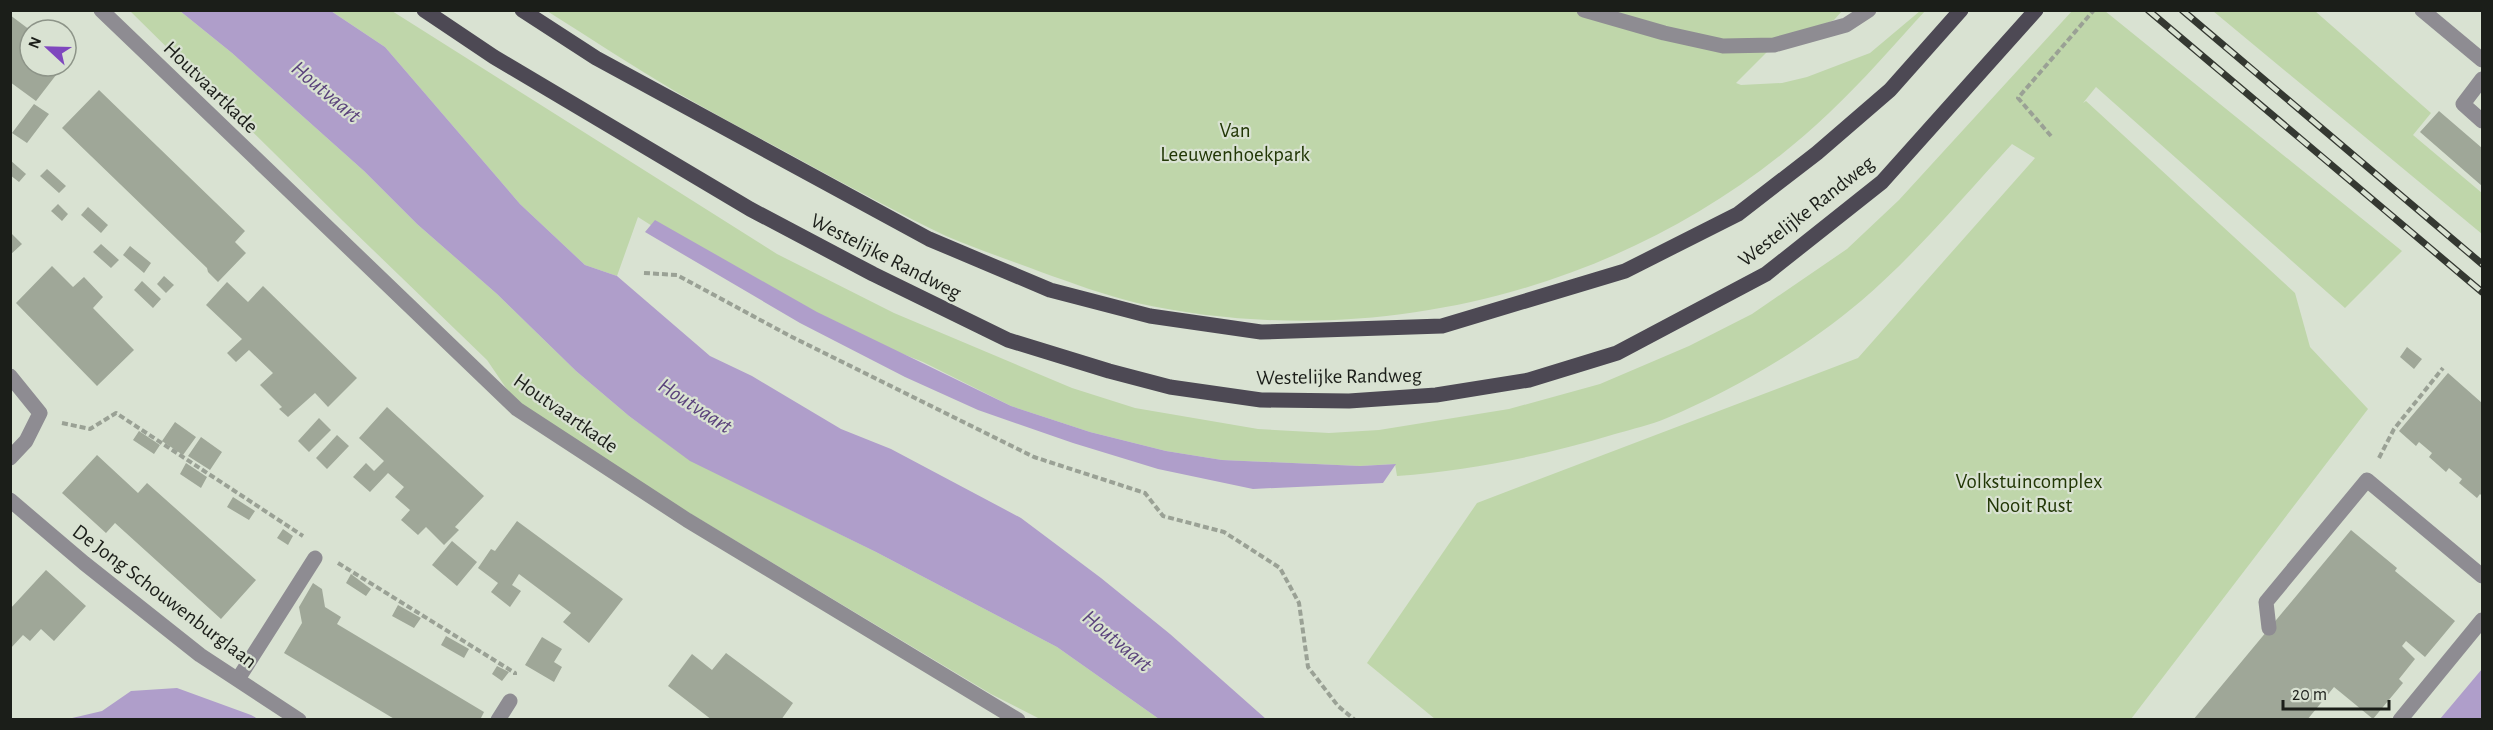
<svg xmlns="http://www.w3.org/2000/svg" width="2493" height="730" viewBox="0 0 2493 730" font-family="'Alegreya Sans',sans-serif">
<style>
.green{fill:#bfd6aa}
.water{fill:#af9eca}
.building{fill:#9fa798}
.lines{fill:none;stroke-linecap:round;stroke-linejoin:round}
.path{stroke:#9aa195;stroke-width:4;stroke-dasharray:6 3;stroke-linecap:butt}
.service{stroke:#8e8c92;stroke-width:15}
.minor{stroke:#8e8c92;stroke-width:15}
.tertiary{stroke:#8e8c92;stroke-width:15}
.primary{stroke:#4d4954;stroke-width:15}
.rail-casing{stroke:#343831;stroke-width:7}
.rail{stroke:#d9e2d2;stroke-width:4.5;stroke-dasharray:14;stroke-linecap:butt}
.labels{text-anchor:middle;stroke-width:4.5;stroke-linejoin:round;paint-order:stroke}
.street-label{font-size:21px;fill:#1b1e19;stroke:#d9e2d2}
.park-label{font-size:21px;fill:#223706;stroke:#d9e2d2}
.water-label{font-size:22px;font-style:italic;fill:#5a427b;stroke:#d9e2d2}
</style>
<rect width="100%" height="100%" fill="#d9e2d2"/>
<path class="green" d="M 130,11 L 180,11 L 232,53 L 364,171 L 417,224 L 497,294 L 576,371 L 629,416 L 690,460 L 876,552 L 1057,647 L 1159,719 L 1040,719 L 991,694 L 523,413 L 487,360 L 343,221 Z
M 331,11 L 392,11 L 777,254 L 894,313 L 1072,388 L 1135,408 L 1258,429 L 1329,433 L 1379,430 L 1509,409 L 1600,384 L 1689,346 L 1752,314 L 1847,249 L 1899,200 L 2072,11 L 2105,11 L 2402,251 L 2345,308 L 2096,87 L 2083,103 L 2086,101 L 2295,293 L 2310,347 L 2368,409 L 2131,719 L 1435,719 L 1367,663 L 1477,503 L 1858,358 L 2035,158 L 2012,144 C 1963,197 1916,254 1861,301 C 1804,349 1736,389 1667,418 C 1651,425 1632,429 1615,434 C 1543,456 1472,470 1397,476 L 1395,464 L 1360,466 L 1222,460 L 1166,451 L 1090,432 L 1011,406 L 923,362 L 772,302 L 638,217 L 617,276 L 585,265 L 520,204 L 385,47 Z
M 547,11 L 1842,11 L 1834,20 L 1774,45 L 1736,83 L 1741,85 L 1782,83 L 1807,77 L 1870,53 L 1920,11 L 1925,11 C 1894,45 1863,81 1829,113 C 1647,286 1382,357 1137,303 C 1104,295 1072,283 1041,272 C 1009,260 977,249 946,236 C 902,215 858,191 815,168 C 770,143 723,119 678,93 C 634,67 590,38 547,11 Z
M 2213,11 L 2315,11 L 2431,113 L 2413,135 L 2482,193 L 2482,234 Z"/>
<path class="water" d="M 180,11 L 331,11 L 385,47 L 520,204 L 585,265 L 617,276 L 710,356 L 752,376 L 841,429 L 891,449 L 1021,518 L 1101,578 L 1170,634 L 1266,719 L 1159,719 L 1057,647 L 876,552 L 690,461 L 629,416 L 576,371 L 497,294 L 417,224 L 364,171 L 232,53 Z
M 655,220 L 817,312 L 1011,406 L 1090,432 L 1166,451 L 1222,460 L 1360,466 L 1396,464 L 1383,483 L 1253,489 L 1158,469 L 1073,443 L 978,410 L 905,377 L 800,323 L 645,232 Z
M 2482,669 L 2482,719 L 2440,719 Z
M 177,688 L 251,715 L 258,719 L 68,719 L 102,711 L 131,691 Z"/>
<path class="building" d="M 10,15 L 30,30 L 30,66 L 63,66 L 36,101 L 10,82 Z
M 99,90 L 245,231 L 235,242 L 246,253 L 218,282 L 208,272 L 207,268 L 62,128 Z
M 34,104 L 49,114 L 27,143 L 12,133 Z
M 2439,111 L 2482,148 L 2482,186 L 2420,132 Z
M 10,160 L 26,174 L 19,182 L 10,175 Z
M 47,169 L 66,186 L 59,193 L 40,176 Z
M 58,204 L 68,214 L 62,221 L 51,211 Z
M 88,207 L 108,225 L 101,233 L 81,215 Z
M 10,232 L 22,244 L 10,255 Z
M 101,244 L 119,260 L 111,268 L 93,252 Z
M 130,246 L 151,263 L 144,273 L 123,255 Z
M 52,266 L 73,287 L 84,277 L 103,297 L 93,308 L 134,350 L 97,386 L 16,303 Z
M 164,276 L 174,285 L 166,293 L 157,284 Z
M 142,281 L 161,299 L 153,308 L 134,290 Z
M 227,282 L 248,302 L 263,286 L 357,378 L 328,407 L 315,393 L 288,417 L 279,409 L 282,407 L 260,385 L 273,373 L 249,350 L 236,362 L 227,353 L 242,339 L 206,305 Z
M 2407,347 L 2422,359 L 2414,369 L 2400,357 Z
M 2448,373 L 2482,403 L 2482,496 L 2480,494 L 2477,498 L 2459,483 L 2462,479 L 2449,468 L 2446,472 L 2429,457 L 2432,453 L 2419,442 L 2416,446 L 2399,431 Z
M 387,407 L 484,496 L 455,527 L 459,530 L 444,545 L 426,527 L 418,535 L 401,520 L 410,510 L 395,497 L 404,487 L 388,473 L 370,492 L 353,477 L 366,463 L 374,471 L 384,461 L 359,438 Z
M 319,418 L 331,430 L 309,452 L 298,441 Z
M 175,422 L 196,437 L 183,455 L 162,441 Z
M 139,431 L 160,445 L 154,454 L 133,440 Z
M 337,435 L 349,446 L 327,469 L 316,458 Z
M 201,437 L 222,452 L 210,470 L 188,456 Z
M 97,455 L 138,493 L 147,483 L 256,580 L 221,619 L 115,523 L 106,533 L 62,493 Z
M 186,463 L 207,477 L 201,488 L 180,474 Z
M 233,497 L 255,511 L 249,520 L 227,507 Z
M 517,521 L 623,599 L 589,643 L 563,622 L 571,613 L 519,574 L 512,585 L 521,591 L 510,607 L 491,592 L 498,583 L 478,568 L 491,549 L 495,551 Z
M 283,529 L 293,536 L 288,545 L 277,538 Z
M 2351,530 L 2397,568 L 2395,571 L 2455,621 L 2425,657 L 2406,641 L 2402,646 L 2415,659 L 2399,679 L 2403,683 L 2373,719 L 2334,687 L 2307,720 L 2193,720 Z
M 452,541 L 477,562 L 457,586 L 432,565 Z
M 46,570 L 86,606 L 54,641 L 41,629 L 30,641 L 23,635 L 10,649 L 10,609 Z
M 351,574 L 371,589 L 366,596 L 346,583 Z
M 313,583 L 322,589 L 325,607 L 341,617 L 337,624 L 484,712 L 480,720 L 396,720 L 284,653 L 302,623 L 299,607 Z
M 398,605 L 421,618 L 414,628 L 392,616 Z
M 446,636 L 469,649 L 464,658 L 441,645 Z
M 542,637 L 562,649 L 554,662 L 562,667 L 554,682 L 525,665 Z
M 726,653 L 793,703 L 781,720 L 712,720 L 668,686 L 692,654 L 712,670 Z
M 497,666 L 509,672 L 502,681 L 492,674 Z"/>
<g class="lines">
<path class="path" d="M 2051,136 L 2018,98 L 2094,10
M 644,273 L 677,275 L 790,336 L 1034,457 L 1145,493 L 1163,516 L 1224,532 L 1280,568 L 1299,603 L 1308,667 L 1338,706 L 1355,720
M 62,423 L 90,429 L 116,413 L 303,536
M 2379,458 L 2394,429 L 2443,368
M 338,563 L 515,673 L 515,675"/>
<path class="service" d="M 2482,79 L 2463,104 L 2482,121
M 238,679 L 315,558
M 498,720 L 510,701"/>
<path class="minor" d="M 101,10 L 517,409 L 687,520 L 1018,720
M 2422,10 L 2482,60
M 10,376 L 40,413 L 26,441 L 10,458
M 10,500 L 84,563 L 200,655 L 299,720
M 2269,628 L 2266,602 L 2367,480 L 2482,576
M 2400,720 L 2482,620"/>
<path class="tertiary" d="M 1584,10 L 1664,33 L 1723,46 L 1774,45 L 1846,25 L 1869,10"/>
<path class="primary" d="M 424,10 L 494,57 L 750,209 L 873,274 L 1008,340 L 1109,371 L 1170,387 L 1261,400 L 1349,401 L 1436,395 L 1529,380 L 1617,353 L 1766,274 L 1882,182 L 2036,10
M 522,10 L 596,58 L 929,239 L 1050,290 L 1150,316 L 1261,332 L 1442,326 L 1625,271 L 1738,214 L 1817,153 L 1890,90 L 1961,10"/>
<defs>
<path id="rail" d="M 2148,10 L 2482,292
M 2182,10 L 2482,264"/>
</defs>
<use href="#rail" class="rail-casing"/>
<use href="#rail" class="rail"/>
</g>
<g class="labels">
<g class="street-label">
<text transform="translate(211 87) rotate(44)" y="7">Houtvaartkade</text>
<text transform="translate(1806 211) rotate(-38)" y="7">Westelijke Randweg</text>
<text transform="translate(886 256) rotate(27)" y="7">Westelijke Randweg</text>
<text transform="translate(1339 376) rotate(-1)" y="7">Westelijke Randweg</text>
<text transform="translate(566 413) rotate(35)" y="7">Houtvaartkade</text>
<text transform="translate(165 596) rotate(37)" y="7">De Jong Schouwenburglaan</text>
</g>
<g class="park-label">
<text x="1235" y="137">Van<tspan x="1235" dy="24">Leeuwenhoekpark</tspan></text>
<text x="2029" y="488">Volkstuincomplex<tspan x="2029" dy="24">Nooit Rust</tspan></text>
</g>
<g class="water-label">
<text transform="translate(327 91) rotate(40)" y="8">Houtvaart</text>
<text transform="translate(696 405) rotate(33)" y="8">Houtvaart</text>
<text transform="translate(1118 640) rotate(40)" y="8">Houtvaart</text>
</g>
</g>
<rect width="2493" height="730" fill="none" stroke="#1b1e19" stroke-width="24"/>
<g transform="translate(48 48) rotate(292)"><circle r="28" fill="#d9e2d2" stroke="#8d9488" stroke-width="1.5"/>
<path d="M0-4.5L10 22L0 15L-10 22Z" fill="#7f47be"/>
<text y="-9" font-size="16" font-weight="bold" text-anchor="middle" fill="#1b1e19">N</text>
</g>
<path d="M2283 700v9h106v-9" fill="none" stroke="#1b1e19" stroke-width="3"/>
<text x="2292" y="700" font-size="18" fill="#1b1e19" stroke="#d9e2d2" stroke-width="4.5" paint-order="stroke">20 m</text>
</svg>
